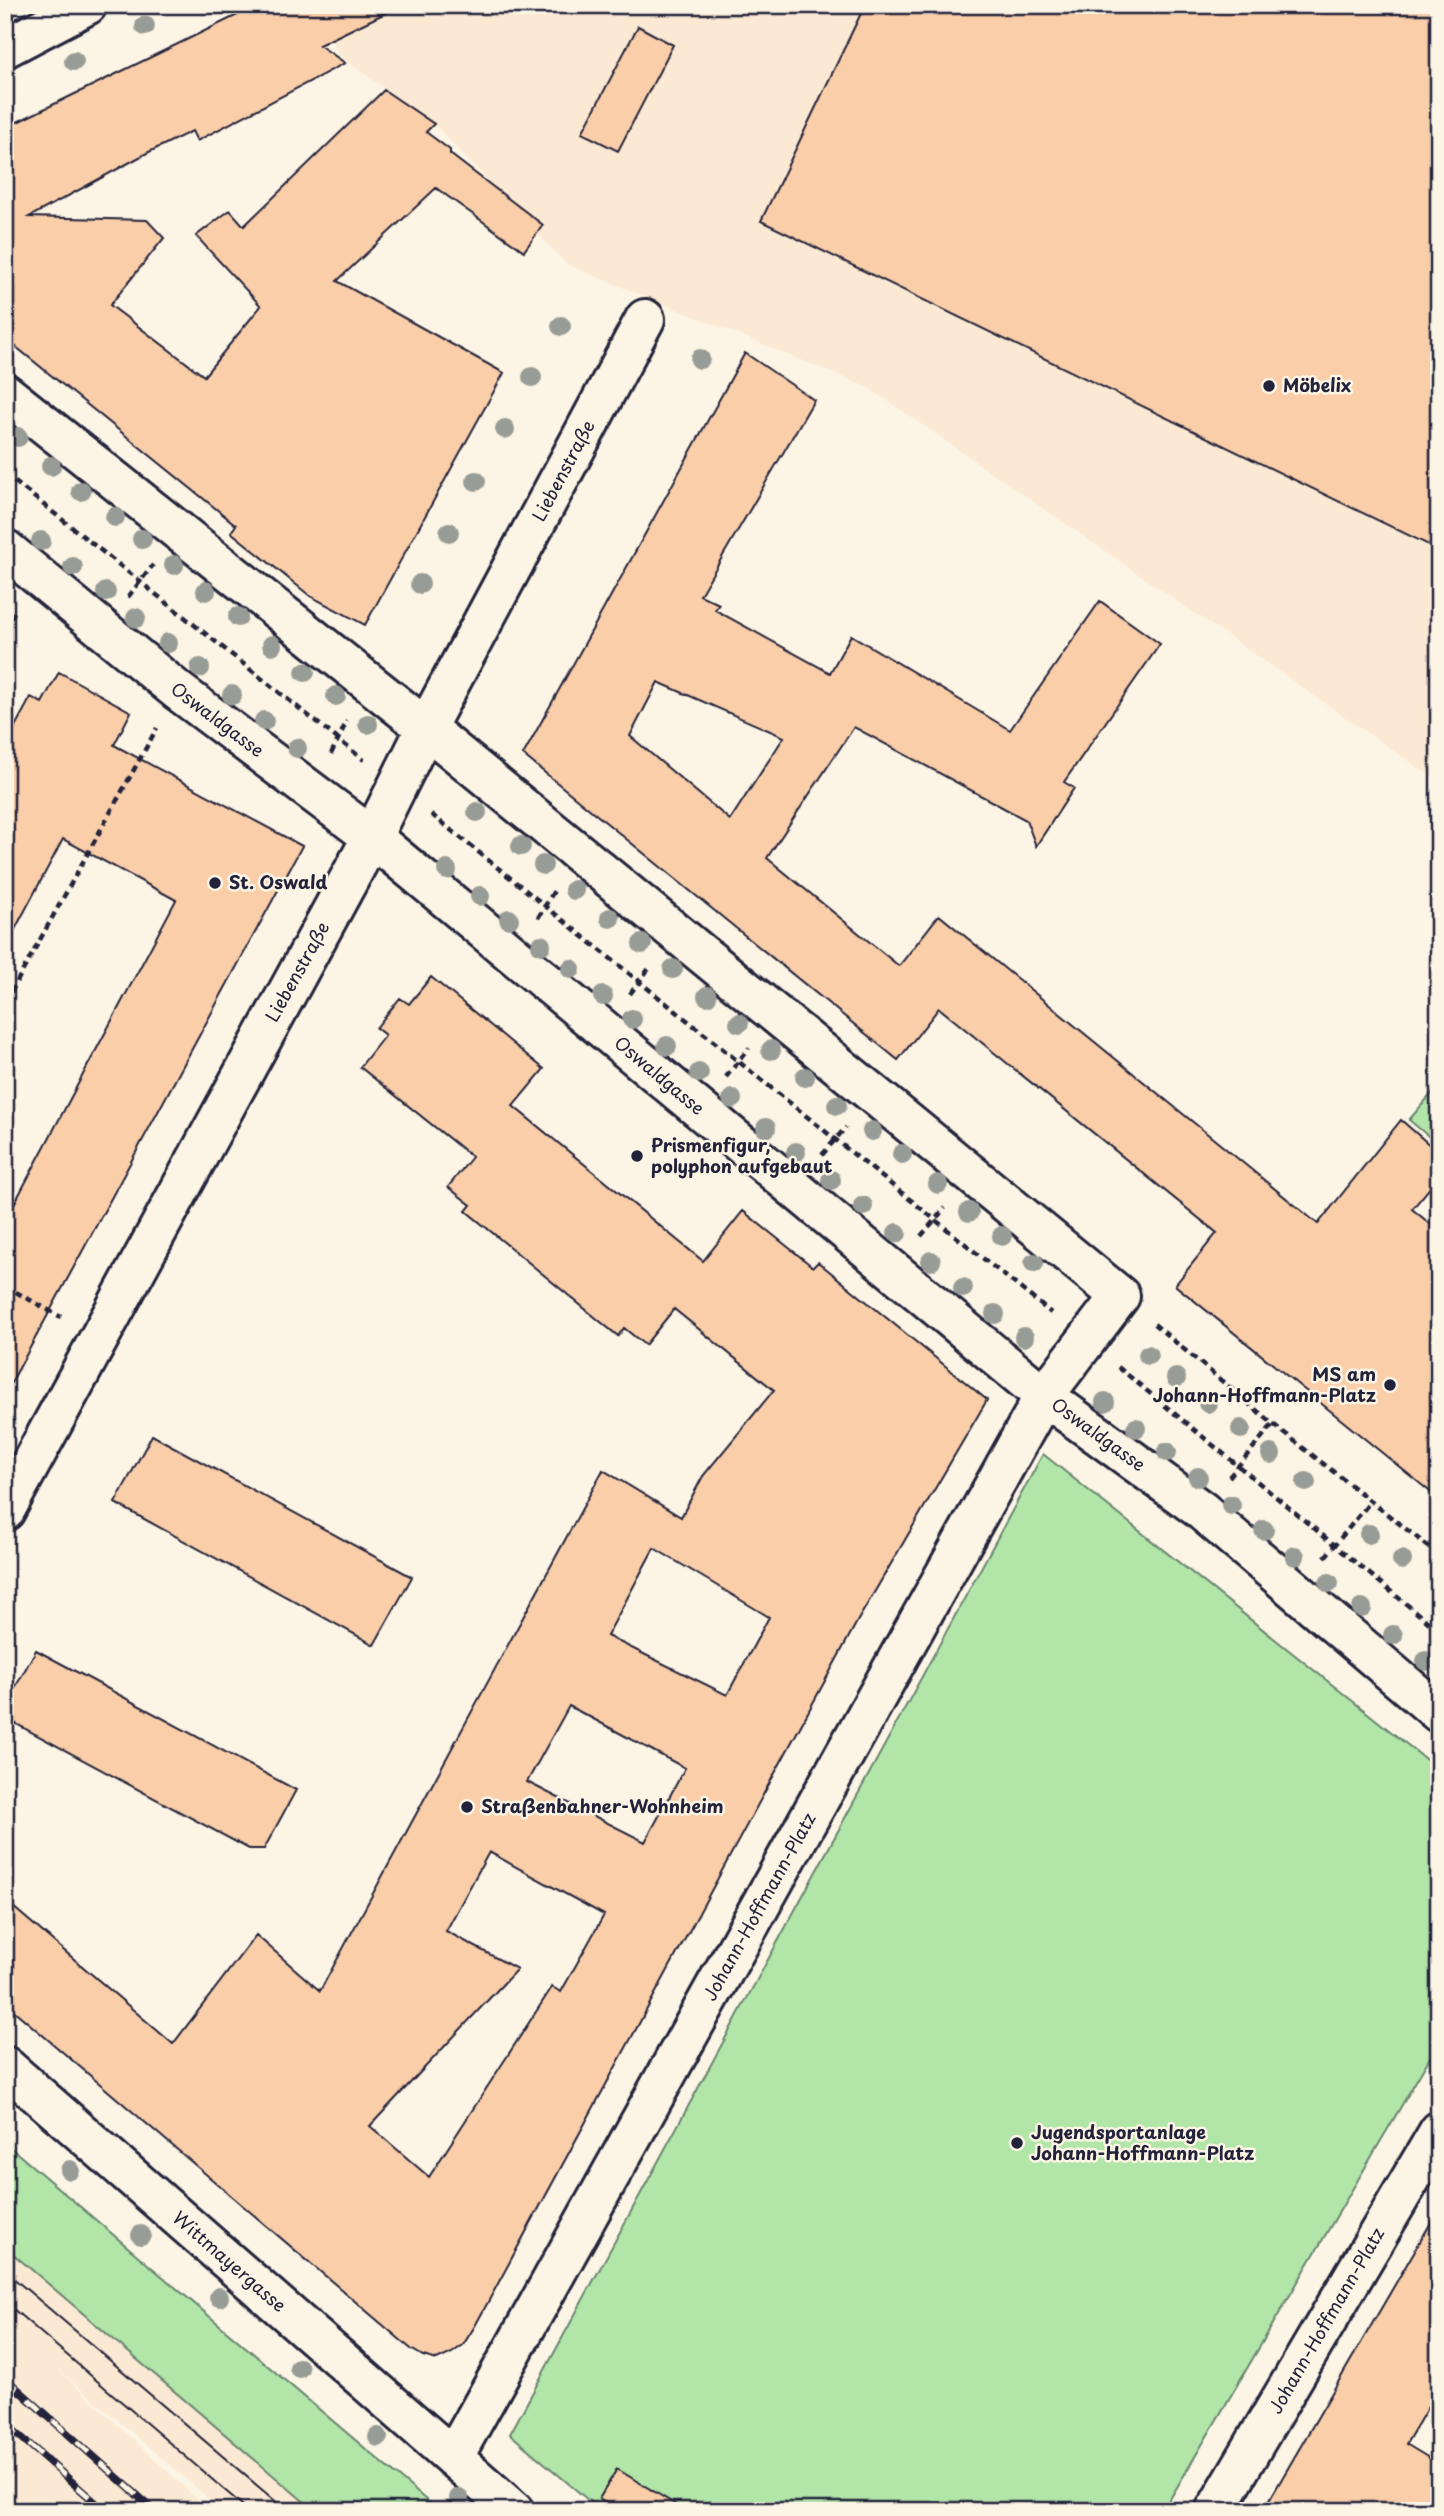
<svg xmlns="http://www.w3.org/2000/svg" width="1444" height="2516" viewBox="0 0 1444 2516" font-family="'Playpen Sans',sans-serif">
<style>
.built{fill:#fbe9d3}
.green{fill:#b2e6a8;stroke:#6a8472;stroke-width:2}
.building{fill:#facea9;stroke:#22223b;stroke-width:2;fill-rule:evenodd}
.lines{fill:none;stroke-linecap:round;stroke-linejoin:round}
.minor-casing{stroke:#22223b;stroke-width:44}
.path{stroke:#22223b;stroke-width:4.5;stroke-dasharray:7 5;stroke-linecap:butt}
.minor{stroke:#fcf5e5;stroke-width:38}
.tram{stroke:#22223b;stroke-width:2}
.rail-casing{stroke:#22223b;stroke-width:8}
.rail{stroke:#fcf5e5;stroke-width:5;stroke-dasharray:16;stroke-linecap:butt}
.tree{fill:#989c96}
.poi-dot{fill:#22223b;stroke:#fcf5e5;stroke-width:2.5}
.labels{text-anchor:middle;stroke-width:5;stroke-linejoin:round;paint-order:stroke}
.poi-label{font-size:18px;font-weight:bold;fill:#22223b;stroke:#fcf5e5;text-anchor:start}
.street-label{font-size:18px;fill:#22223b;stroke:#fcf5e5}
</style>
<rect width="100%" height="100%" fill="#fcf5e5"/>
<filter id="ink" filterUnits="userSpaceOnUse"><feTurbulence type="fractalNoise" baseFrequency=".0143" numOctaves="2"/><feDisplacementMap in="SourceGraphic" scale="14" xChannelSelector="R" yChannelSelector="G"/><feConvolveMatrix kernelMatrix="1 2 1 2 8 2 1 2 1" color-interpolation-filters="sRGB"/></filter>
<g filter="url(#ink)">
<path class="built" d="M 314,5 L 1439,5 L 1439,782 L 869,388 L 566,264 L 434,124 L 341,57 Z
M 5,2247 L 160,2378 L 315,2511 L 223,2511 L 51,2363 L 210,2511 L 5,2511 Z"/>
<path class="green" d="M 1439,1085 L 1439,1145 L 1409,1120 Z
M 1043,1454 L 1439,1770 L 1439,2042 L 1163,2511 L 601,2511 L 510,2434 Z
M 5,2143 L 439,2511 L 315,2511 L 5,2247 Z"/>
<path class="building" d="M 258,5 L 402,5 L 319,45 L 345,63 L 197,141 L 192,131 L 147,153 L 29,217 L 147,220 L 164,238 L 110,305 L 204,376 L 261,306 L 196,236 L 230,210 L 244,226 L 384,90 L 434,124 L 426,132 L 450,150 L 450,154 L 543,225 L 524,251 L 436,188 L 337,281 L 504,373 L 365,625 L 310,596 L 231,532 L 236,525 L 5,338 L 5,128 Z
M 865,5 L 1439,5 L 1439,550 L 761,221 Z
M 638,26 L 673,45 L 618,151 L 582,133 Z
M 745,353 L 814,400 L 700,595 L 719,604 L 715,610 L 830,673 L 851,635 L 1010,730 L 1100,601 L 1160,644 L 1064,782 L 1074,788 L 1036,846 L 1026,820 L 854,727 L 767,858 L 899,966 L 939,915 L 1318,1224 L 1401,1120 L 1439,1153 L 1439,1177 L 1412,1209 L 1439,1231 L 1439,1499 L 1175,1285 L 1217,1233 L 939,1008 L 898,1060 L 523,755 ZM 658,682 L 784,737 L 730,820 L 630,736 Z
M 59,672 L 131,712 L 114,745 L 302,846 L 5,1394 L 5,1221 L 176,900 L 63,839 L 5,948 L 5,745 L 31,697 L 42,703 Z
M 431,977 L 544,1069 L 513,1106 L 703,1261 L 743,1211 L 813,1267 L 818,1262 L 987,1400 L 858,1620 L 475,2326 L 463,2345 L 452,2353 L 437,2360 L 423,2356 L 411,2349 L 5,2003 L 5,1900 L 173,2044 L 256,1935 L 320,1991 L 603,1470 L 681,1517 L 703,1476 L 774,1390 L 674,1309 L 645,1345 L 624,1328 L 618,1336 L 466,1211 L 471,1205 L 448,1187 L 472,1157 L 360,1067 L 385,1035 L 376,1028 L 400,998 L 409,1004 ZM 654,1548 L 769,1617 L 727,1695 L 607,1636 ZM 569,1706 L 685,1768 L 645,1842 L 527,1782 ZM 489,1852 L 604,1915 L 561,1992 L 552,1987 L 429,2177 L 370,2126 L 517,1969 L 446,1931 Z
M 152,1435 L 412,1577 L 374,1645 L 115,1503 Z
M 36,1650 L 296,1790 L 264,1849 L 249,1849 L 5,1718 L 5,1706 Z
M 1439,2209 L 1439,2388 L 1406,2444 L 1439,2464 L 1439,2511 L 1263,2511 Z
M 617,2469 L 686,2511 L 619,2511 L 599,2499 Z"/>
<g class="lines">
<defs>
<path id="minor" d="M 5,48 L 87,5
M 5,393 L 426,728 L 1120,1296 L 1044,1396 L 453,2458
M 5,549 L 178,691 L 372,837 L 1044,1396 L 1201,1510 L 1439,1713
M 5,1511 L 372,837 L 426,728 L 645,319
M 5,2066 L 514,2511
M 1215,2511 L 1439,2131"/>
</defs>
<use href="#minor" class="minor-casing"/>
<path class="path" d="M 5,474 L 364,760
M 128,597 L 153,565
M 5,629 L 14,612
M 331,754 L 347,721
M 431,814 L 1051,1313
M 538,918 L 555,889
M 630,994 L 650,967
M 5,1003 L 157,728
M 726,1077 L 749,1048
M 822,1155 L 846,1127
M 921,1236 L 945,1208
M 5,1286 L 61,1317
M 1154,1324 L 1273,1424 L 1439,1555
M 1118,1367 L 1439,1631
M 1229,1477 L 1273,1424
M 1325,1557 L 1371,1501"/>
<use href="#minor" class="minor"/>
<path class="tram" d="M 5,2271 L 287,2511
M 5,2302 L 249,2511"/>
<defs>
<path id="rail" d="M 5,2378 L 155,2511
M 5,2423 L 105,2511
M 5,2499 L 19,2511"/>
</defs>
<use href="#rail" class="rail-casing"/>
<use href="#rail" class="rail"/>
</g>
<g class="tree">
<circle cx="145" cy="26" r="10"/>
<circle cx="74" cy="61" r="10"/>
<circle cx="561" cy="326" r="10"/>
<circle cx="700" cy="359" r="10"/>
<circle cx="532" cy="377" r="10"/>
<circle cx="505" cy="429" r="10"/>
<circle cx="18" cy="437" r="10"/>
<circle cx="51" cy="466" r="10"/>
<circle cx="476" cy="481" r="10"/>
<circle cx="81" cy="491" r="10"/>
<circle cx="115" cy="517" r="10"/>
<circle cx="449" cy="532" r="10"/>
<circle cx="142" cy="539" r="10"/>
<circle cx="41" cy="541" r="10"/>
<circle cx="174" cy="565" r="10"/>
<circle cx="73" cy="567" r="10"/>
<circle cx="420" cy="584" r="10"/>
<circle cx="206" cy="591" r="10"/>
<circle cx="106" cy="592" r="10"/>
<circle cx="238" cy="617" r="10"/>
<circle cx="136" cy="618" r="10"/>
<circle cx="168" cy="643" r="10"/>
<circle cx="272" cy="645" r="10"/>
<circle cx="200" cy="668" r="10"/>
<circle cx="305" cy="672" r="10"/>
<circle cx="232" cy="695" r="10"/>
<circle cx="336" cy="696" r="10"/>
<circle cx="264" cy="721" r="10"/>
<circle cx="368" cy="724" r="10"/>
<circle cx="297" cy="748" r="10"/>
<circle cx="477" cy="812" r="10"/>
<circle cx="521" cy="846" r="10"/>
<circle cx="543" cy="865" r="10"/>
<circle cx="447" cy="870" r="10"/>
<circle cx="574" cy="890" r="10"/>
<circle cx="480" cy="896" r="10"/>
<circle cx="610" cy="918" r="10"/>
<circle cx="509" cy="919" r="10"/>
<circle cx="642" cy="944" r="10"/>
<circle cx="541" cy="945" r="10"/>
<circle cx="571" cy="969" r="10"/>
<circle cx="673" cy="969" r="10"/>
<circle cx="603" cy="996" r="10"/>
<circle cx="707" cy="996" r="10"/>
<circle cx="632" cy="1019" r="10"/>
<circle cx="739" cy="1023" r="10"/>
<circle cx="667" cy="1046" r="10"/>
<circle cx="771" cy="1050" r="10"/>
<circle cx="699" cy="1073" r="10"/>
<circle cx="805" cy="1077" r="10"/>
<circle cx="732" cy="1099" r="10"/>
<circle cx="837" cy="1105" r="10"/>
<circle cx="766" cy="1128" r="10"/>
<circle cx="872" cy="1131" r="10"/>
<circle cx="796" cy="1152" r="10"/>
<circle cx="902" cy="1154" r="10"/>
<circle cx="831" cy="1180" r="10"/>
<circle cx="938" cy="1184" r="10"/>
<circle cx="863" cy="1206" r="10"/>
<circle cx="969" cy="1212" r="10"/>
<circle cx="897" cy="1233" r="10"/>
<circle cx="1002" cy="1236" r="10"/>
<circle cx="931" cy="1261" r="10"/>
<circle cx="1034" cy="1263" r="10"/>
<circle cx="963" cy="1288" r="10"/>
<circle cx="995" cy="1314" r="10"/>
<circle cx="1024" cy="1337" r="10"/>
<circle cx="1148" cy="1355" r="10"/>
<circle cx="1176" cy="1378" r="10"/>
<circle cx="1105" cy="1402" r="10"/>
<circle cx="1208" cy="1403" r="10"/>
<circle cx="1136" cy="1428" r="10"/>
<circle cx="1241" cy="1429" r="10"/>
<circle cx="1167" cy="1452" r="10"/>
<circle cx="1271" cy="1454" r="10"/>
<circle cx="1198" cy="1477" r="10"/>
<circle cx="1306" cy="1482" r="10"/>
<circle cx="1231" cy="1505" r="10"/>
<circle cx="1264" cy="1530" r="10"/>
<circle cx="1369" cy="1534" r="10"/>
<circle cx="1295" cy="1556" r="10"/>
<circle cx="1402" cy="1560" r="10"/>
<circle cx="1329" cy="1583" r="10"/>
<circle cx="1362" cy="1608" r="10"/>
<circle cx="1393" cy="1635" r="10"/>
<circle cx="1426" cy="1661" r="10"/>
<circle cx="70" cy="2170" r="10"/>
<circle cx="141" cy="2235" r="10"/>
<circle cx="219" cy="2297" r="10"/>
<circle cx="299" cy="2368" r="10"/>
<circle cx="378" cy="2437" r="10"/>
<circle cx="459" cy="2498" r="10"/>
</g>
</g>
<g class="poi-dot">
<circle cx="1269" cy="386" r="7"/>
<circle cx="215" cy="883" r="7"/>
<circle cx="637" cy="1156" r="7"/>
<circle cx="1390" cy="1385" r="7"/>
<circle cx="467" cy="1807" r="7"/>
<circle cx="1017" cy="2143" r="7"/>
</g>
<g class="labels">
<g class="poi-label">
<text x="1283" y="392">Möbelix</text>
<text x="229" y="889">St. Oswald</text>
<text x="651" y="1152">Prismenfigur,<tspan x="651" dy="21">polyphon aufgebaut</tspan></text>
<text x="1376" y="1381" text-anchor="end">MS am<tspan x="1376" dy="21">Johann-Hoffmann-Platz</tspan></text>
<text x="481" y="1813">Straßenbahner-Wohnheim</text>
<text x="1031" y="2139">Jugendsportanlage<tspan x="1031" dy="21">Johann-Hoffmann-Platz</tspan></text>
</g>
<g class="street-label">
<text transform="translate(564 471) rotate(-62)" y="6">Liebenstraße</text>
<text transform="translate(217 720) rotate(37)" y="6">Oswaldgasse</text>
<text transform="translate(298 972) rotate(-61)" y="6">Liebenstraße</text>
<text transform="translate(659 1076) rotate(40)" y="6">Oswaldgasse</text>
<text transform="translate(1098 1435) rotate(36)" y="6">Oswaldgasse</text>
<text transform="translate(760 1907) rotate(-61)" y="6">Johann-Hoffmann-Platz</text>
<text transform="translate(229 2262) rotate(41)" y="6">Wittmayergasse</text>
<text transform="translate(1327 2321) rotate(-60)" y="6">Johann-Hoffmann-Platz</text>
</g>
</g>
<rect width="1444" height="2516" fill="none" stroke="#fcf5e5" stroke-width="28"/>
<rect x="14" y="14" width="1416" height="2488" fill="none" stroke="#22223b" stroke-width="2.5" filter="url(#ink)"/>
</svg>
